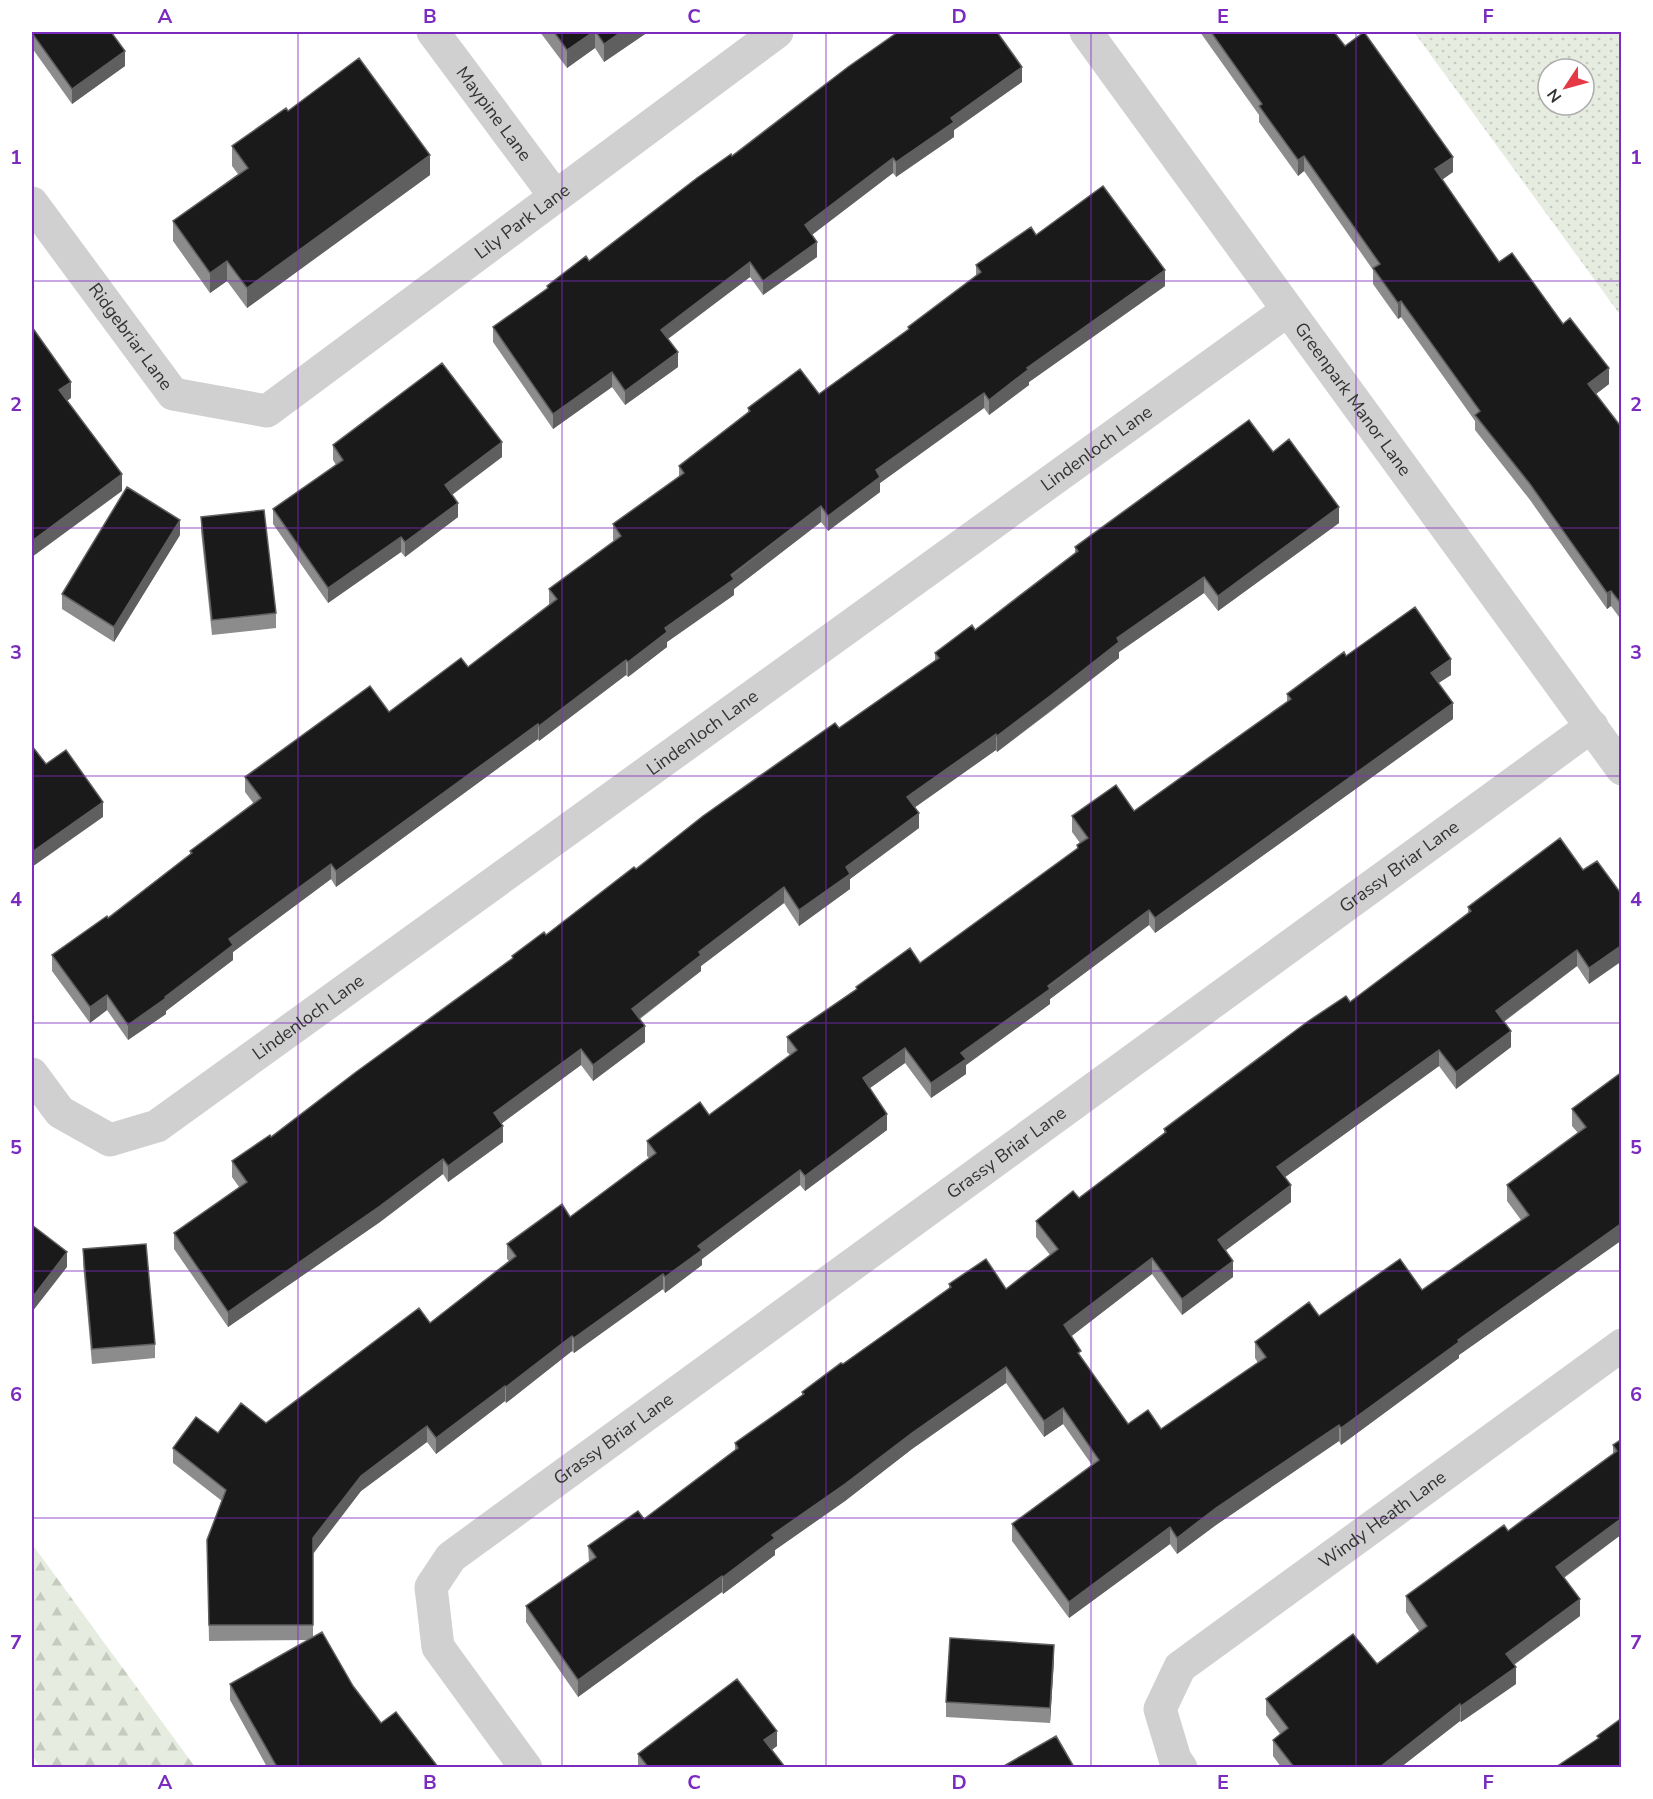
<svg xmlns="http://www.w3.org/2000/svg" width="1653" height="1799" viewBox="0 0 1653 1799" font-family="'Nunito Sans',sans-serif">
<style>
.grass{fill:url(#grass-dots);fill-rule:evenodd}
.forest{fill:url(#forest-firs)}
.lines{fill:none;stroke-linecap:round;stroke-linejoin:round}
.minor{stroke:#d0d0d0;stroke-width:33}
.wall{fill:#8c8c8c}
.shaded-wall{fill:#5f5f5f}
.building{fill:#1a1a1a;stroke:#5f5f5f;stroke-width:1.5}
.grid{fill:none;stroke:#7b2cbf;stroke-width:1.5;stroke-opacity:0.55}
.labels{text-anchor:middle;stroke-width:6;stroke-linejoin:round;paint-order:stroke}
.street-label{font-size:18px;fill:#333;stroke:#fff}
.neatline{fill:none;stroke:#7b2cbf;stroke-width:2}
.grid-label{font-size:20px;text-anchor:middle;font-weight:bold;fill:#7b2cbf}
</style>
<defs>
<pattern id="grass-dots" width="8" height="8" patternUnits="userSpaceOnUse" patternTransform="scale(1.5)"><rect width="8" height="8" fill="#e6ecdf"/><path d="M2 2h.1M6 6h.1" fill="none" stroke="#c6cbc0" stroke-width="1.8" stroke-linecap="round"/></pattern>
<pattern id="forest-firs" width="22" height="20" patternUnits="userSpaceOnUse" patternTransform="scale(1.5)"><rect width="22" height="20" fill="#e6ecdf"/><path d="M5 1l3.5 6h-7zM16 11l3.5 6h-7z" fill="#c6cbc0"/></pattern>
</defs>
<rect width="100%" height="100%" fill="#fff"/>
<path class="grass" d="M 1414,32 L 1621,32 L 1621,316 ZM 1548,69 L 1584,69 L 1584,105 L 1548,105 Z"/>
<path class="forest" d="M 32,1544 L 195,1767 L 40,1767 L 32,1755 Z"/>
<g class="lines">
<g class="minor">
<path id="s1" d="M 433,32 L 555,196"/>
<path id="s2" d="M 1086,32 L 1622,769"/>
<path id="s3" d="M 32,203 L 173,394 L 267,411 L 777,32"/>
<path id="s4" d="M 32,1074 L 60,1112 L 110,1140 L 157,1126 L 1288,310"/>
<path id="s5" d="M 526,1768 L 438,1647 L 431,1587 L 451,1557 L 1592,726"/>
<path id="s6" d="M 1181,1768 L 1175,1759 L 1160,1709 L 1180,1667 L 1622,1345"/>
</g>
</g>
<path class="wall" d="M 32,32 L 115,32 L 113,33 L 125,66 L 72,104 L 32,48 Z
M 540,32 L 648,32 L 604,62 L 595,48 L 567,68 Z
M 1200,32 L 1334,32 L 1345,46 L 1453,172 L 1442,179 L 1499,262 L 1563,324 L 1609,384 L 1596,394 L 1622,428 L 1622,621 L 1611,606 L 1607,609 L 1530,500 L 1475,430 L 1475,421 L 1401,317 L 1398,319 L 1373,284 L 1373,270 L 1304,171 L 1298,176 L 1259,122 L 1259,115 Z
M 1022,82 L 954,130 L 954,137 L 896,177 L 893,173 L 812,235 L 817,257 L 763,295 L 750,277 L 668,339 L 678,367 L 625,405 L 612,387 L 553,429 L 493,342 L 493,327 L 547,289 L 547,286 L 589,261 L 732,156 Z
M 288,111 L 430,175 L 247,308 L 227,281 L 210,293 L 173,241 L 173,221 L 238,174 L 232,166 L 232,146 Z
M 1036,235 L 1165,286 L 1029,382 L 1029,385 L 989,415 L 984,408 L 880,483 L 880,492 L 828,531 L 821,522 L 734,589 L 734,595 L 667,642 L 667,647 L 628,677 L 626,675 L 539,741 L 538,739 L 336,887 L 331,879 L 233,952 L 233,960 L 166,1011 L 166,1014 L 128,1040 L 107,1010 L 90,1023 L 52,971 L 52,955 L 108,918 L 190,854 L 190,851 L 254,804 L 245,792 L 245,777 L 389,712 L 468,667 L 549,605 L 549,589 L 614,541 L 613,540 L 613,524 L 679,477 L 679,466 L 748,413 L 748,408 L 819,394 L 908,331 L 908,327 L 976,276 L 976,265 Z
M 333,445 L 502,457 L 452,495 L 458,517 L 405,557 L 401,552 L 328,603 L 273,524 L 273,509 L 336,465 L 333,460 Z
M 1273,452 L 1339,523 L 1218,611 L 1204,593 L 1119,652 L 1119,658 L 1050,712 L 997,752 L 996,750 L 915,807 L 919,828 L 850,879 L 850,889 L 799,926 L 784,903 L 701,966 L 701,971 L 640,1019 L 645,1042 L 593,1081 L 581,1065 L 501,1124 L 503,1142 L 448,1182 L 443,1174 L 380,1222 L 228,1327 L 174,1249 L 174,1233 L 239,1187 L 232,1177 L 232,1161 L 271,1137 L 512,959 L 512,956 L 546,935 L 636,869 L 935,661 L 935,653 L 975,630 L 1075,553 L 1075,547 Z
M 201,517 L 276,613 L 276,628 L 212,635 L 201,531 Z
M 180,535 L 114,642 L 62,609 L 62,594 Z
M 1346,656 L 1451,675 L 1438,683 L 1453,719 L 1155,933 L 1149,925 L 1050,999 L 1050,1004 L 966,1065 L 966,1074 L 931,1098 L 905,1063 L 870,1088 L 887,1130 L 805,1191 L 800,1185 L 702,1259 L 702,1265 L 665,1293 L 663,1289 L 574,1353 L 572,1351 L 506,1403 L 505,1401 L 436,1454 L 427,1442 L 361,1491 L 313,1553 L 313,1637 L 381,1723 L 438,1767 L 267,1767 L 230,1700 L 230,1684 L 308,1640 L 209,1641 L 207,1540 L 222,1501 L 173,1463 L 173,1448 L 218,1433 L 266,1423 L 430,1323 L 509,1261 L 507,1259 L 507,1244 L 570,1217 L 649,1158 L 647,1156 L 647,1141 L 709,1115 L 790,1055 L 787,1052 L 787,1037 L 856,989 L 856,987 L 920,963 L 1077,849 L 1077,845 L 1080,843 L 1072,832 L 1072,816 L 1134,811 L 1287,702 L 1287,694 Z
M 1597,861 L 1589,984 L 1577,966 L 1504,1022 L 1511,1047 L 1456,1089 L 1439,1066 L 1285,1177 L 1291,1202 L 1226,1250 L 1233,1277 L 1182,1315 L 1152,1274 L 1071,1336 L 1081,1357 L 1128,1424 L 1161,1429 L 1258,1363 L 1255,1358 L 1255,1342 L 1319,1316 L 1422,1290 L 1521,1220 L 1507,1201 L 1507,1185 L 1578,1133 L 1572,1126 L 1572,1109 L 1622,1072 L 1622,1240 L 1459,1355 L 1459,1358 L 1341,1445 L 1339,1441 L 1216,1525 L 1177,1554 L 1170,1544 L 1069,1618 L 1012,1541 L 1012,1524 L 1092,1465 L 1063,1424 L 1044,1437 L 1006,1383 L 912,1449 L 845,1501 L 775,1550 L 775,1555 L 723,1594 L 722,1592 L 578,1697 L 526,1622 L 526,1606 L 589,1562 L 588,1546 L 644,1519 L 735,1450 L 735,1443 L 802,1395 L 802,1392 L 949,1289 L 949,1284 L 1006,1289 L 1050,1255 L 1036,1237 L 1036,1221 L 1079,1198 L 1164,1133 L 1164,1129 L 1350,1002 L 1468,914 L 1468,907 L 1583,870 Z
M 83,1249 L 155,1344 L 155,1358 L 92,1364 L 83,1264 Z
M 1622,1439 L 1622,1534 L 1564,1578 L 1580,1616 L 1514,1665 L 1516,1684 L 1461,1722 L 1460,1721 L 1401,1767 L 1281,1767 L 1273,1756 L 1273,1740 L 1280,1734 L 1266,1715 L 1266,1699 L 1377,1664 L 1419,1631 L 1406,1612 L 1406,1596 L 1508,1531 L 1613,1454 L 1613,1445 Z
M 1054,1660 L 1050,1723 L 946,1717 L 946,1702 Z
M 777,1746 L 772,1750 L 785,1767 L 638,1767 L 638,1754 Z"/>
<path class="shaded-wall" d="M 593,32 L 595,32 L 595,48 L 567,68 L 567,50 Z
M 621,32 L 648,32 L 604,62 L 604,44 Z
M 125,51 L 125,66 L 72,104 L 72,89 Z
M 1022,67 L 1022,82 L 954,130 L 954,137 L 896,177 L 896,162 L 951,118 Z
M 430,155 L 430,175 L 247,308 L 247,288 Z
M 1304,156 L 1304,171 L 1298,176 L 1298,160 Z
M 1453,157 L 1453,172 L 1435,185 L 1435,169 Z
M 893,158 L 893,173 L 805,240 L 805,225 Z
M 817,242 L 817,257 L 763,295 L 763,281 Z
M 227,261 L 227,281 L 210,293 L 210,273 Z
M 750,262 L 750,277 L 661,344 L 661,330 Z
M 1165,270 L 1165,286 L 1029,382 L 1029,385 L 989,415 L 989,400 L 1027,368 Z
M 1401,301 L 1401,317 L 1398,319 L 1398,303 Z
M 678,352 L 678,367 L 625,405 L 625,391 Z
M 1609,368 L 1609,384 L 1588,400 L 1588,384 Z
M 612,372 L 612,387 L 553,429 L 553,414 Z
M 71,382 L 71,398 L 59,407 L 59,390 Z
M 984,393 L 984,408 L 880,483 L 880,492 L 828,531 L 828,516 L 876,470 Z
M 502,442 L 502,457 L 445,500 L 445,485 Z
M 122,474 L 122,491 L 32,557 L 32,541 Z
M 458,503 L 458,517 L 405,557 L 405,542 Z
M 821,506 L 821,522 L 734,589 L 734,595 L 667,642 L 667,647 L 628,677 L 628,662 L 665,628 Z
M 1339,507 L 1339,523 L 1218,611 L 1218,596 Z
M 180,520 L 180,535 L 114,642 L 114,627 Z
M 401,537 L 401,552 L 328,603 L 328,588 Z
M 1204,577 L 1204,593 L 1119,652 L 1119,658 L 997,752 L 997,736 L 1117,638 Z
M 1611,591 L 1611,606 L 1607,609 L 1607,593 Z
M 1451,659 L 1451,675 L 1431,688 L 1431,673 Z
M 626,660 L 626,675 L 539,741 L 539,726 Z
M 1453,703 L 1453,719 L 1155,933 L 1155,918 Z
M 538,724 L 538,739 L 336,887 L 336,871 Z
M 996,734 L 996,750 L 907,813 L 907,797 Z
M 103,802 L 103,817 L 32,867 L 32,852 Z
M 919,813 L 919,828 L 850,879 L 850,889 L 799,926 L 799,910 L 846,867 Z
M 331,864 L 331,879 L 233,952 L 233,960 L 166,1011 L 166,1014 L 128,1040 L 128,1025 L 165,997 L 229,939 Z
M 784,887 L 784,903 L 701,966 L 701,971 L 632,1024 L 632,1009 L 699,952 Z
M 1149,910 L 1149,925 L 1050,999 L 1050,1004 L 966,1065 L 966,1074 L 931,1098 L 931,1083 L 961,1053 Z
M 1622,945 L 1622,961 L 1589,984 L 1589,968 Z
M 1577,950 L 1577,966 L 1496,1027 L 1496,1011 Z
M 107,995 L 107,1010 L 90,1023 L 90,1007 Z
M 645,1026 L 645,1042 L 593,1081 L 593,1065 Z
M 1511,1031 L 1511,1047 L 1456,1089 L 1456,1072 Z
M 905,1048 L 905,1063 L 863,1093 L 863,1078 Z
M 581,1049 L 581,1065 L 494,1129 L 494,1113 Z
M 1439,1050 L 1439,1066 L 1277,1183 L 1277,1167 Z
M 887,1114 L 887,1130 L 805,1191 L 805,1176 Z
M 503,1126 L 503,1142 L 448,1182 L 448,1166 Z
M 443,1159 L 443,1174 L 380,1222 L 228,1327 L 228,1312 Z
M 800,1170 L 800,1185 L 702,1259 L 702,1265 L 665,1293 L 665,1277 L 698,1246 Z
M 1291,1185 L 1291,1202 L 1218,1256 L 1218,1240 Z
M 1622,1223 L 1622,1240 L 1459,1355 L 1459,1358 L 1341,1445 L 1341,1428 L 1458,1340 Z
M 67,1252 L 67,1267 L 32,1312 L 32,1298 Z
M 1152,1258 L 1152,1274 L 1064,1342 L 1064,1325 Z
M 1233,1261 L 1233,1277 L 1182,1315 L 1182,1299 Z
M 663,1274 L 663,1289 L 574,1353 L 574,1338 Z
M 572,1336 L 572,1351 L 506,1403 L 506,1387 Z
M 1006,1367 L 1006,1383 L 912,1449 L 845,1501 L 775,1550 L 775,1555 L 723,1594 L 723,1577 L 772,1535 L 912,1433 Z
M 505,1386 L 505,1401 L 436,1454 L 436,1438 Z
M 1063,1408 L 1063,1424 L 1044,1437 L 1044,1421 Z
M 1339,1425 L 1339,1441 L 1216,1525 L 1177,1554 L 1177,1538 L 1216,1508 Z
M 427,1426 L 427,1442 L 361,1491 L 313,1554 L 313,1538 L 361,1476 Z
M 1622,1518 L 1622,1534 L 1556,1583 L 1556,1567 Z
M 1170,1527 L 1170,1544 L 1069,1618 L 1069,1602 Z
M 722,1576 L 722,1592 L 578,1697 L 578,1680 Z
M 1580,1599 L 1580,1616 L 1506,1670 L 1506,1654 Z
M 1054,1645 L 1054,1660 L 1050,1723 L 1050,1708 Z
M 1516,1667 L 1516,1684 L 1461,1722 L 1461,1706 Z
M 1460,1704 L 1460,1721 L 1401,1767 L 1380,1767 Z
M 777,1731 L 777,1746 L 764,1755 L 764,1740 Z"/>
<path class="building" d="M 32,32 L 111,32 L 125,51 L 72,89 L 32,33 Z
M 554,32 L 593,32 L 567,50 Z
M 596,32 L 621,32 L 604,44 Z
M 898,32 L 997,32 L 1022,67 L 951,118 L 954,122 L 896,162 L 893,158 L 805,225 L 817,242 L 763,281 L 750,262 L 661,330 L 678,352 L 625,391 L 612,372 L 553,414 L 493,327 L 548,288 L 547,286 L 586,256 L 589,261 L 697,178 L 731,154 L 732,156 L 848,67 Z
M 1211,32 L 1334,32 L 1345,46 L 1364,32 L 1453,157 L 1435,169 L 1499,262 L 1512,253 L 1563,324 L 1570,318 L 1609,368 L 1588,384 L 1622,428 L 1622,605 L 1611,591 L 1607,593 L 1530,484 L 1475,415 L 1480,411 L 1401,301 L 1398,303 L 1373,268 L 1380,264 L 1304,156 L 1298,160 L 1259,106 L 1262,104 Z
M 359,58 L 430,155 L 247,288 L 227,261 L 210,273 L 173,221 L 248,168 L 232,146 L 286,108 L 288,111 Z
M 1103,186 L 1165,270 L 1027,368 L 1029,369 L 989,400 L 984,393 L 876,470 L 880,477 L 828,516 L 821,506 L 731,575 L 734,579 L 665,628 L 667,632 L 628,662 L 626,660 L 539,726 L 538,724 L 336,871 L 331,864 L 229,939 L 233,945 L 165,997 L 166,998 L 128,1025 L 107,995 L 90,1007 L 52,955 L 107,916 L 108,918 L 192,853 L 190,851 L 261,798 L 245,777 L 370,686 L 389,712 L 461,658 L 468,667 L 557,599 L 549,589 L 621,536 L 613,524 L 684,473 L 679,466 L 750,411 L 748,408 L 800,369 L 819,394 L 909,329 L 908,327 L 981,272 L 976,265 L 1031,227 L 1036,235 Z
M 32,327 L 71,382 L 59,390 L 122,474 L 32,541 Z
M 442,363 L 502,442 L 445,485 L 458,503 L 405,542 L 401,537 L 328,588 L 273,509 L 343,460 L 333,445 Z
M 1249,420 L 1273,452 L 1289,439 L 1339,507 L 1218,596 L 1204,577 L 1117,638 L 1119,642 L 1050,696 L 997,736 L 996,734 L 907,797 L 919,813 L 846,867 L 850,874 L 799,910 L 784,887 L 699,952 L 701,955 L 632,1009 L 645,1026 L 593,1065 L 581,1049 L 494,1113 L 503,1126 L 448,1166 L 443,1159 L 380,1206 L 228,1312 L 174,1233 L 247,1182 L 232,1161 L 270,1135 L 271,1137 L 356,1072 L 513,958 L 512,956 L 544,932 L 546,935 L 634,867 L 636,869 L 703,816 L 835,723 L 839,728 L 939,658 L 935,653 L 972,625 L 975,630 L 1078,551 L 1075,547 Z
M 127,487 L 180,520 L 114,627 L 62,594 Z
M 264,510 L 276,613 L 212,620 L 201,517 Z
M 1415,607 L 1451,659 L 1431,673 L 1453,703 L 1155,918 L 1149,910 L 1048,986 L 1050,989 L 961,1053 L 966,1059 L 931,1083 L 905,1048 L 863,1078 L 887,1114 L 805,1176 L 800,1170 L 698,1246 L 702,1250 L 665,1277 L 663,1274 L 574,1338 L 572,1336 L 506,1387 L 505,1386 L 436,1438 L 427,1426 L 361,1476 L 313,1538 L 313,1625 L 209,1625 L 207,1540 L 226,1490 L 173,1448 L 196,1417 L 218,1433 L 241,1403 L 266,1423 L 419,1308 L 430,1323 L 516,1256 L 507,1244 L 562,1204 L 570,1217 L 656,1153 L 647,1141 L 700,1102 L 709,1115 L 797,1050 L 787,1037 L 857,989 L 856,987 L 910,948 L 920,963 L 1078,848 L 1077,845 L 1088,838 L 1072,816 L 1116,785 L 1134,811 L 1291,699 L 1287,694 L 1344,652 L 1346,656 Z
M 32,746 L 46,764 L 66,750 L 103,802 L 32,852 Z
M 1560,838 L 1583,870 L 1597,861 L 1622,895 L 1622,945 L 1589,968 L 1577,950 L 1496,1011 L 1511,1031 L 1456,1072 L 1439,1050 L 1277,1167 L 1291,1185 L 1218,1240 L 1233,1261 L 1182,1299 L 1152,1258 L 1064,1325 L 1081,1351 L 1078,1353 L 1128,1424 L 1148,1410 L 1161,1429 L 1266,1357 L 1255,1342 L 1309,1302 L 1319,1316 L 1400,1259 L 1422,1290 L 1529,1215 L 1507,1185 L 1586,1127 L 1572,1109 L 1622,1072 L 1622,1223 L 1458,1340 L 1459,1342 L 1341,1428 L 1339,1425 L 1216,1508 L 1177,1538 L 1170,1527 L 1069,1602 L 1012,1524 L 1099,1460 L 1063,1408 L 1044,1421 L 1006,1367 L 912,1433 L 845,1484 L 772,1535 L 775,1538 L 723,1577 L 722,1576 L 578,1680 L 526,1606 L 596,1557 L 588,1546 L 638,1511 L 644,1519 L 738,1448 L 735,1443 L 804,1394 L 802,1392 L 841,1363 L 843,1364 L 951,1287 L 949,1284 L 986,1259 L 1006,1289 L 1058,1249 L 1036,1221 L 1073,1191 L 1079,1198 L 1166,1132 L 1164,1129 L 1307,1022 L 1346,996 L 1350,1002 L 1471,911 L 1468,907 Z
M 32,1225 L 67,1252 L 32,1298 Z
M 146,1244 L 155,1344 L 92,1349 L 83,1249 Z
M 1622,1439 L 1622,1518 L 1556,1567 L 1580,1599 L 1506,1654 L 1516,1667 L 1461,1706 L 1460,1704 L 1380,1767 L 1294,1767 L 1273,1740 L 1288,1728 L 1266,1699 L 1353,1634 L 1377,1664 L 1427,1626 L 1406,1596 L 1504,1525 L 1508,1531 L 1617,1451 L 1613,1445 Z
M 322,1632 L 353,1686 L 381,1723 L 396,1712 L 438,1767 L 277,1767 L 230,1684 Z
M 950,1638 L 1054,1645 L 1050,1708 L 946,1702 Z
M 737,1679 L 777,1731 L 764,1740 L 785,1767 L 648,1767 L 638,1754 Z
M 1622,1718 L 1622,1767 L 1556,1767 L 1599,1738 L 1597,1736 Z
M 1056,1736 L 1074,1767 L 1002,1767 Z"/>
<path class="grid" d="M 298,32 L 298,1768M 562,32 L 562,1768M 826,32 L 826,1768M 1091,32 L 1091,1768M 1356,32 L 1356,1768M 32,281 L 1622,281M 32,528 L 1622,528M 32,776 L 1622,776M 32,1023 L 1622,1023M 32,1271 L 1622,1271M 32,1518 L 1622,1518"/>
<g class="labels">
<g class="street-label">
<text dy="6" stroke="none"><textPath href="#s1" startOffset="102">Maypine Lane</textPath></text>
<text dy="6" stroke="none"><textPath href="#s3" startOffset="651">Lily Park Lane</textPath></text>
<text dy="6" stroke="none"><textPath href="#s3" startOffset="166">Ridgebriar Lane</textPath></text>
<text dy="6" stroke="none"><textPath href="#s2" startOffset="454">Greenpark Manor Lane</textPath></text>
<text dy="6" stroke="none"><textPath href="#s4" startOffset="1312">Lindenloch Lane</textPath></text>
<text dy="6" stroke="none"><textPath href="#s4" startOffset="826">Lindenloch Lane</textPath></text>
<text dy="6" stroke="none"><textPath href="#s5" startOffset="1419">Grassy Briar Lane</textPath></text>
<text dy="6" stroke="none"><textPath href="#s4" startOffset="340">Lindenloch Lane</textPath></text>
<text dy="6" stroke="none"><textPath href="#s5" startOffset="933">Grassy Briar Lane</textPath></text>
<text dy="6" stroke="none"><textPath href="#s5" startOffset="447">Grassy Briar Lane</textPath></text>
<text dy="6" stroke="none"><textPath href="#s6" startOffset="360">Windy Heath Lane</textPath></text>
</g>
</g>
<rect width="1653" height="1799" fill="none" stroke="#ffffff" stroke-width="66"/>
<g transform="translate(1566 87) rotate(234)"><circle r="28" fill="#ffffff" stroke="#adadad" stroke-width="1.5"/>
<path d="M0-4.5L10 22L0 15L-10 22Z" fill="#e63946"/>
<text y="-9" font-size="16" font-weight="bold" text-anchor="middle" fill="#333333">N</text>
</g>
<rect x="33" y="33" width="1587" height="1733" class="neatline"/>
<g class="grid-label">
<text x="165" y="23">A</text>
<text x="430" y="23">B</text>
<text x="694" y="23">C</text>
<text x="959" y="23">D</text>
<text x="1223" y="23">E</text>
<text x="1488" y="23">F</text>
<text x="16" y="164">1</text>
<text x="1636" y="164">1</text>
<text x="16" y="411">2</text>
<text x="1636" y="411">2</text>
<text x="16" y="659">3</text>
<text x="1636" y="659">3</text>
<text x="16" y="906">4</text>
<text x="1636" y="906">4</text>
<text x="16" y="1154">5</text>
<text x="1636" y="1154">5</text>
<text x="16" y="1401">6</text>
<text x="1636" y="1401">6</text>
<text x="16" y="1649">7</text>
<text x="1636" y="1649">7</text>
<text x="165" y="1789">A</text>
<text x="430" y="1789">B</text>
<text x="694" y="1789">C</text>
<text x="959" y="1789">D</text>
<text x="1223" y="1789">E</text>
<text x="1488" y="1789">F</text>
</g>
</svg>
